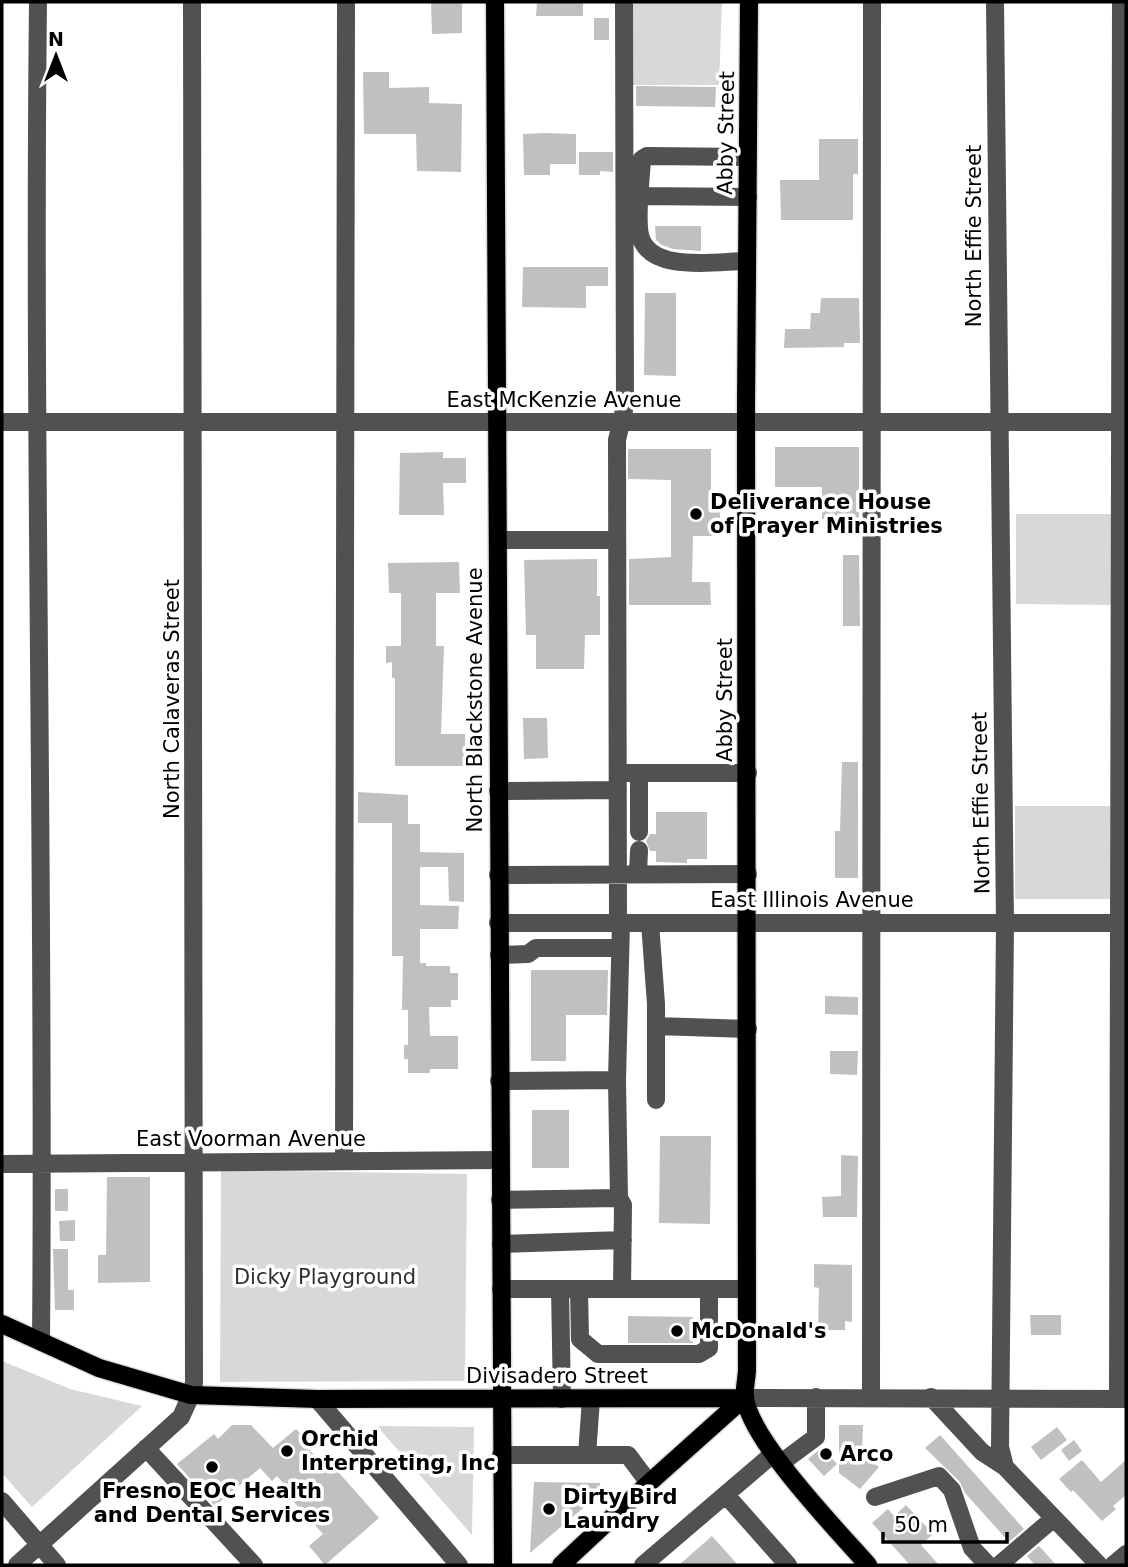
<svg xmlns="http://www.w3.org/2000/svg" width="1128" height="1567" viewBox="0 0 1128 1567" font-family="'DejaVu Sans',sans-serif">
<style>
.green{fill:#d8d8d8}
.building{fill:#c0c0c0}
.lines{fill:none;stroke-linecap:round;stroke-linejoin:round}
.major-casing{stroke:#dbdbdb;stroke-width:21}
.minor{stroke:#515151;stroke-width:18}
.major{stroke:#000;stroke-width:18}
.poi-dot{fill:#000;stroke:#fff;stroke-width:2.5}
.labels{text-anchor:middle;stroke-width:7;stroke-linejoin:round;paint-order:stroke}
.street-label{font-size:21px;fill:#000;stroke:#fff}
.poi-label{font-size:21px;font-weight:bold;fill:#000;stroke:#fff;text-anchor:start}
.park-label{font-size:21px;fill:#2f2f2f;stroke:#fff}
</style>
<rect width="100%" height="100%" fill="#fff"/>
<path class="green" d="M 630,2 L 722,2 L 719,85 L 630,85 Z
M 1016,514 L 1111,514 L 1111,605 L 1016,604 Z
M 1015,806 L 1110,806 L 1110,899 L 1015,899 Z
M 221,1170 L 467,1174 L 465,1381 L 220,1382 Z
M 2,1361 L 70,1389 L 142,1406 L 32,1507 L 2,1473 Z
M 377,1426 L 474,1427 L 472,1535 Z"/>
<path class="building" d="M 431,2 L 462,2 L 462,33 L 432,34 Z
M 537,2 L 583,2 L 583,16 L 536,16 Z
M 594,18 L 609,18 L 609,40 L 594,40 Z
M 363,72 L 389,72 L 389,88 L 429,87 L 429,103 L 462,104 L 461,172 L 417,171 L 416,134 L 364,134 Z
M 636,86 L 716,87 L 715,107 L 636,106 Z
M 544,133 L 576,134 L 576,164 L 550,164 L 550,175 L 524,175 L 523,134 Z
M 819,139 L 858,139 L 858,174 L 853,174 L 853,220 L 781,220 L 780,180 L 819,180 Z
M 579,152 L 613,152 L 613,172 L 600,171 L 600,175 L 579,175 Z
M 655,226 L 701,226 L 701,251 L 673,249 L 662,245 L 656,240 Z
M 523,267 L 608,267 L 608,286 L 586,286 L 586,308 L 522,307 Z
M 645,293 L 676,293 L 676,376 L 644,375 Z
M 821,298 L 859,298 L 860,343 L 844,343 L 844,347 L 784,348 L 785,329 L 810,329 L 811,313 L 820,313 Z
M 775,447 L 859,447 L 859,519 L 822,519 L 822,487 L 775,487 Z
M 628,449 L 711,449 L 711,491 L 720,491 L 720,536 L 693,536 L 692,582 L 710,582 L 711,605 L 629,605 L 629,559 L 671,557 L 671,480 L 628,479 Z
M 443,452 L 443,458 L 466,458 L 466,483 L 443,483 L 444,515 L 399,515 L 400,453 Z
M 843,555 L 859,555 L 860,626 L 843,626 Z
M 597,559 L 597,596 L 600,596 L 600,635 L 585,635 L 584,669 L 536,669 L 536,635 L 526,635 L 524,560 Z
M 459,562 L 460,593 L 436,593 L 436,646 L 444,646 L 441,734 L 465,734 L 465,766 L 395,766 L 395,678 L 392,678 L 392,662 L 386,663 L 386,646 L 401,646 L 401,593 L 389,593 L 388,563 Z
M 523,718 L 547,718 L 548,758 L 524,759 Z
M 842,762 L 858,762 L 858,878 L 835,878 L 835,831 L 840,831 Z
M 358,792 L 408,795 L 408,824 L 420,824 L 420,852 L 464,853 L 464,902 L 449,901 L 448,867 L 420,867 L 420,905 L 459,906 L 458,929 L 420,929 L 420,963 L 426,963 L 426,966 L 450,966 L 450,973 L 458,973 L 458,1000 L 451,1000 L 451,1007 L 429,1007 L 430,1036 L 458,1036 L 458,1069 L 430,1069 L 430,1073 L 408,1073 L 408,1059 L 404,1059 L 404,1045 L 408,1045 L 408,1010 L 402,1010 L 403,956 L 392,956 L 392,823 L 358,823 Z
M 656,812 L 707,812 L 707,859 L 687,859 L 687,863 L 656,862 L 656,851 L 650,851 L 646,841 L 650,834 L 656,834 Z
M 531,970 L 608,970 L 607,1015 L 566,1015 L 566,1061 L 531,1061 Z
M 825,996 L 858,997 L 858,1015 L 825,1014 Z
M 830,1051 L 858,1051 L 857,1075 L 830,1074 Z
M 532,1110 L 569,1110 L 569,1168 L 532,1168 Z
M 660,1136 L 711,1136 L 710,1224 L 659,1223 Z
M 841,1155 L 858,1156 L 857,1217 L 823,1217 L 822,1197 L 841,1196 Z
M 107,1177 L 150,1177 L 150,1282 L 98,1283 L 98,1255 L 106,1255 Z
M 55,1189 L 68,1189 L 68,1211 L 55,1211 Z
M 75,1220 L 75,1241 L 60,1241 L 59,1221 Z
M 53,1249 L 68,1249 L 68,1290 L 74,1290 L 74,1310 L 55,1310 Z
M 814,1264 L 852,1265 L 852,1322 L 845,1321 L 845,1330 L 818,1330 L 819,1288 L 814,1287 Z
M 1030,1315 L 1061,1315 L 1061,1335 L 1031,1335 Z
M 628,1316 L 693,1317 L 693,1343 L 628,1343 Z
M 232,1425 L 251,1425 L 273,1448 L 296,1429 L 312,1445 L 308,1448 L 327,1470 L 332,1465 L 379,1518 L 325,1565 L 309,1546 L 323,1534 L 292,1500 L 295,1497 L 277,1476 L 272,1481 L 260,1468 L 215,1506 L 177,1464 L 214,1434 L 218,1439 Z
M 839,1425 L 863,1425 L 862,1453 L 879,1467 L 860,1489 L 839,1473 Z
M 1057,1427 L 1067,1440 L 1041,1460 L 1031,1447 Z
M 940,1435 L 1024,1529 L 1009,1542 L 965,1493 L 960,1482 L 925,1448 Z
M 1074,1440 L 1082,1451 L 1069,1461 L 1061,1450 Z
M 822,1447 L 837,1464 L 824,1476 L 808,1459 Z
M 1082,1460 L 1101,1482 L 1126,1460 L 1126,1495 L 1113,1506 L 1116,1509 L 1102,1521 L 1073,1490 L 1071,1492 L 1059,1479 Z
M 534,1482 L 600,1483 L 601,1493 L 530,1553 Z
M 906,1505 L 933,1534 L 921,1545 L 939,1565 L 910,1565 L 872,1523 L 888,1509 L 894,1516 Z
M 712,1536 L 738,1565 L 679,1565 Z
M 1039,1546 L 1042,1549 L 1056,1565 L 1035,1565 L 1027,1556 Z"/>
<g class="lines">
<defs>
<path id="major" d="M 495,2 L 503,1565
M 749,2 L 746,406 L 747,1369 C 747,1378 744,1387 745,1396 C 747,1437 839,1532 868,1565
M 2,1324 L 99,1368 L 191,1395 L 317,1399 L 744,1398
M 561,1565 L 649,1483 L 744,1398"/>
</defs>
<use href="#major" class="major-casing"/>
<path class="minor" d="M 38,2 C 33,448 45,894 41,1340
M 995,2 L 1005,923 L 1000,1447 L 1005,1467 L 1099,1565
M 641,196 L 748,197
M 747,261 C 717,261 649,274 640,235 C 636,216 641,179 642,159 L 647,156 L 748,157
M 2,422 L 1126,422
M 498,540 L 617,540
M 618,773 L 748,773
M 498,791 L 618,790
M 639,832 L 639,773
M 638,874 L 639,850
M 498,875 L 748,874
M 498,923 L 1126,923
M 618,923 L 617,440 L 625,406 L 624,2
M 650,923 L 656,1004 L 656,1100
M 499,955 L 528,954 L 536,948 L 619,948
M 656,1026 L 748,1029
M 499,1081 L 617,1080
M 344,1161 L 346,2
M 2,1164 L 500,1160
M 619,1198 L 617,1080 L 621,923
M 500,1200 L 619,1198 L 623,1205 L 622,1289
M 501,1244 L 623,1240
M 501,1289 L 747,1289
M 560,1289 L 562,1399
M 579,1289 L 580,1339 L 598,1354 L 699,1354 L 709,1348 L 709,1289
M 871,1397 L 872,2
M 931,1397 L 982,1452 L 1005,1467
M 744,1398 L 1126,1399
M 317,1399 L 459,1565
M 1118,1399 L 1121,2
M 146,1448 L 254,1565
M 501,1455 L 587,1455 L 591,1399
M 587,1455 L 628,1455 L 649,1483
M 781,1463 L 816,1437 L 816,1397
M 726,1495 L 788,1565
M 875,1497 L 939,1476 L 952,1490 L 972,1548 L 988,1565
M 2,1501 L 57,1565
M 17,1565 L 181,1417 L 191,1395 L 194,1383 L 192,2
M 643,1565 L 773,1454
M 999,1565 L 1054,1518
M 1113,1565 L 1126,1554"/>
<use href="#major" class="major"/>
</g>
<g class="poi-dot">
<circle cx="696" cy="514" r="7"/>
<circle cx="677" cy="1331" r="7"/>
<circle cx="287" cy="1451" r="7"/>
<circle cx="826" cy="1454" r="7"/>
<circle cx="212" cy="1467" r="7"/>
<circle cx="549" cy="1509" r="7"/>
</g>
<g class="labels">
<g class="street-label">
<text transform="translate(726 133) rotate(-89)" y="7">Abby Street</text>
<text transform="translate(974 236) rotate(-90)" y="7">North Effie Street</text>
<text x="564" y="407">East McKenzie Avenue</text>
<text transform="translate(172 699) rotate(-90)" y="7">North Calaveras Street</text>
<text transform="translate(475 700) rotate(-90)" y="7">North Blackstone Avenue</text>
<text transform="translate(725 700) rotate(-90)" y="7">Abby Street</text>
<text transform="translate(981 803) rotate(-91)" y="7">North Effie Street</text>
<text x="812" y="907">East Illinois Avenue</text>
<text x="251" y="1146">East Voorman Avenue</text>
<text x="557" y="1383">Divisadero Street</text>
</g>
<g class="poi-label">
<text x="710" y="509">Deliverance House<tspan x="710" dy="24">of Prayer Ministries</tspan></text>
<text x="691" y="1338">McDonald's</text>
<text x="301" y="1446">Orchid<tspan x="301" dy="24">Interpreting, Inc</tspan></text>
<text x="840" y="1461">Arco</text>
<text x="212" y="1498" text-anchor="middle">Fresno EOC Health<tspan x="212" dy="24">and Dental Services</tspan></text>
<text x="563" y="1504">Dirty Bird<tspan x="563" dy="24">Laundry</tspan></text>
</g>
<g class="park-label">
<text x="325" y="1284">Dicky Playground</text>
</g>
</g>
<rect width="1128" height="1567" fill="none" stroke="#000000" stroke-width="7"/>
<g transform="translate(56 56)" stroke="#ffffff" stroke-width="5" paint-order="stroke">
<path d="M0-5L12 26L0 18L-12 26Z" fill="#000000"/>
<text y="-10" font-size="19" font-weight="bold" text-anchor="middle" fill="#000000">N</text>
</g>
<path d="M883 1532v10h124v-10" fill="none" stroke="#000000" stroke-width="3.5"/>
<text x="894" y="1532" font-size="21" fill="#000000" stroke="#ffffff" stroke-width="5" paint-order="stroke">50 m</text>
</svg>
